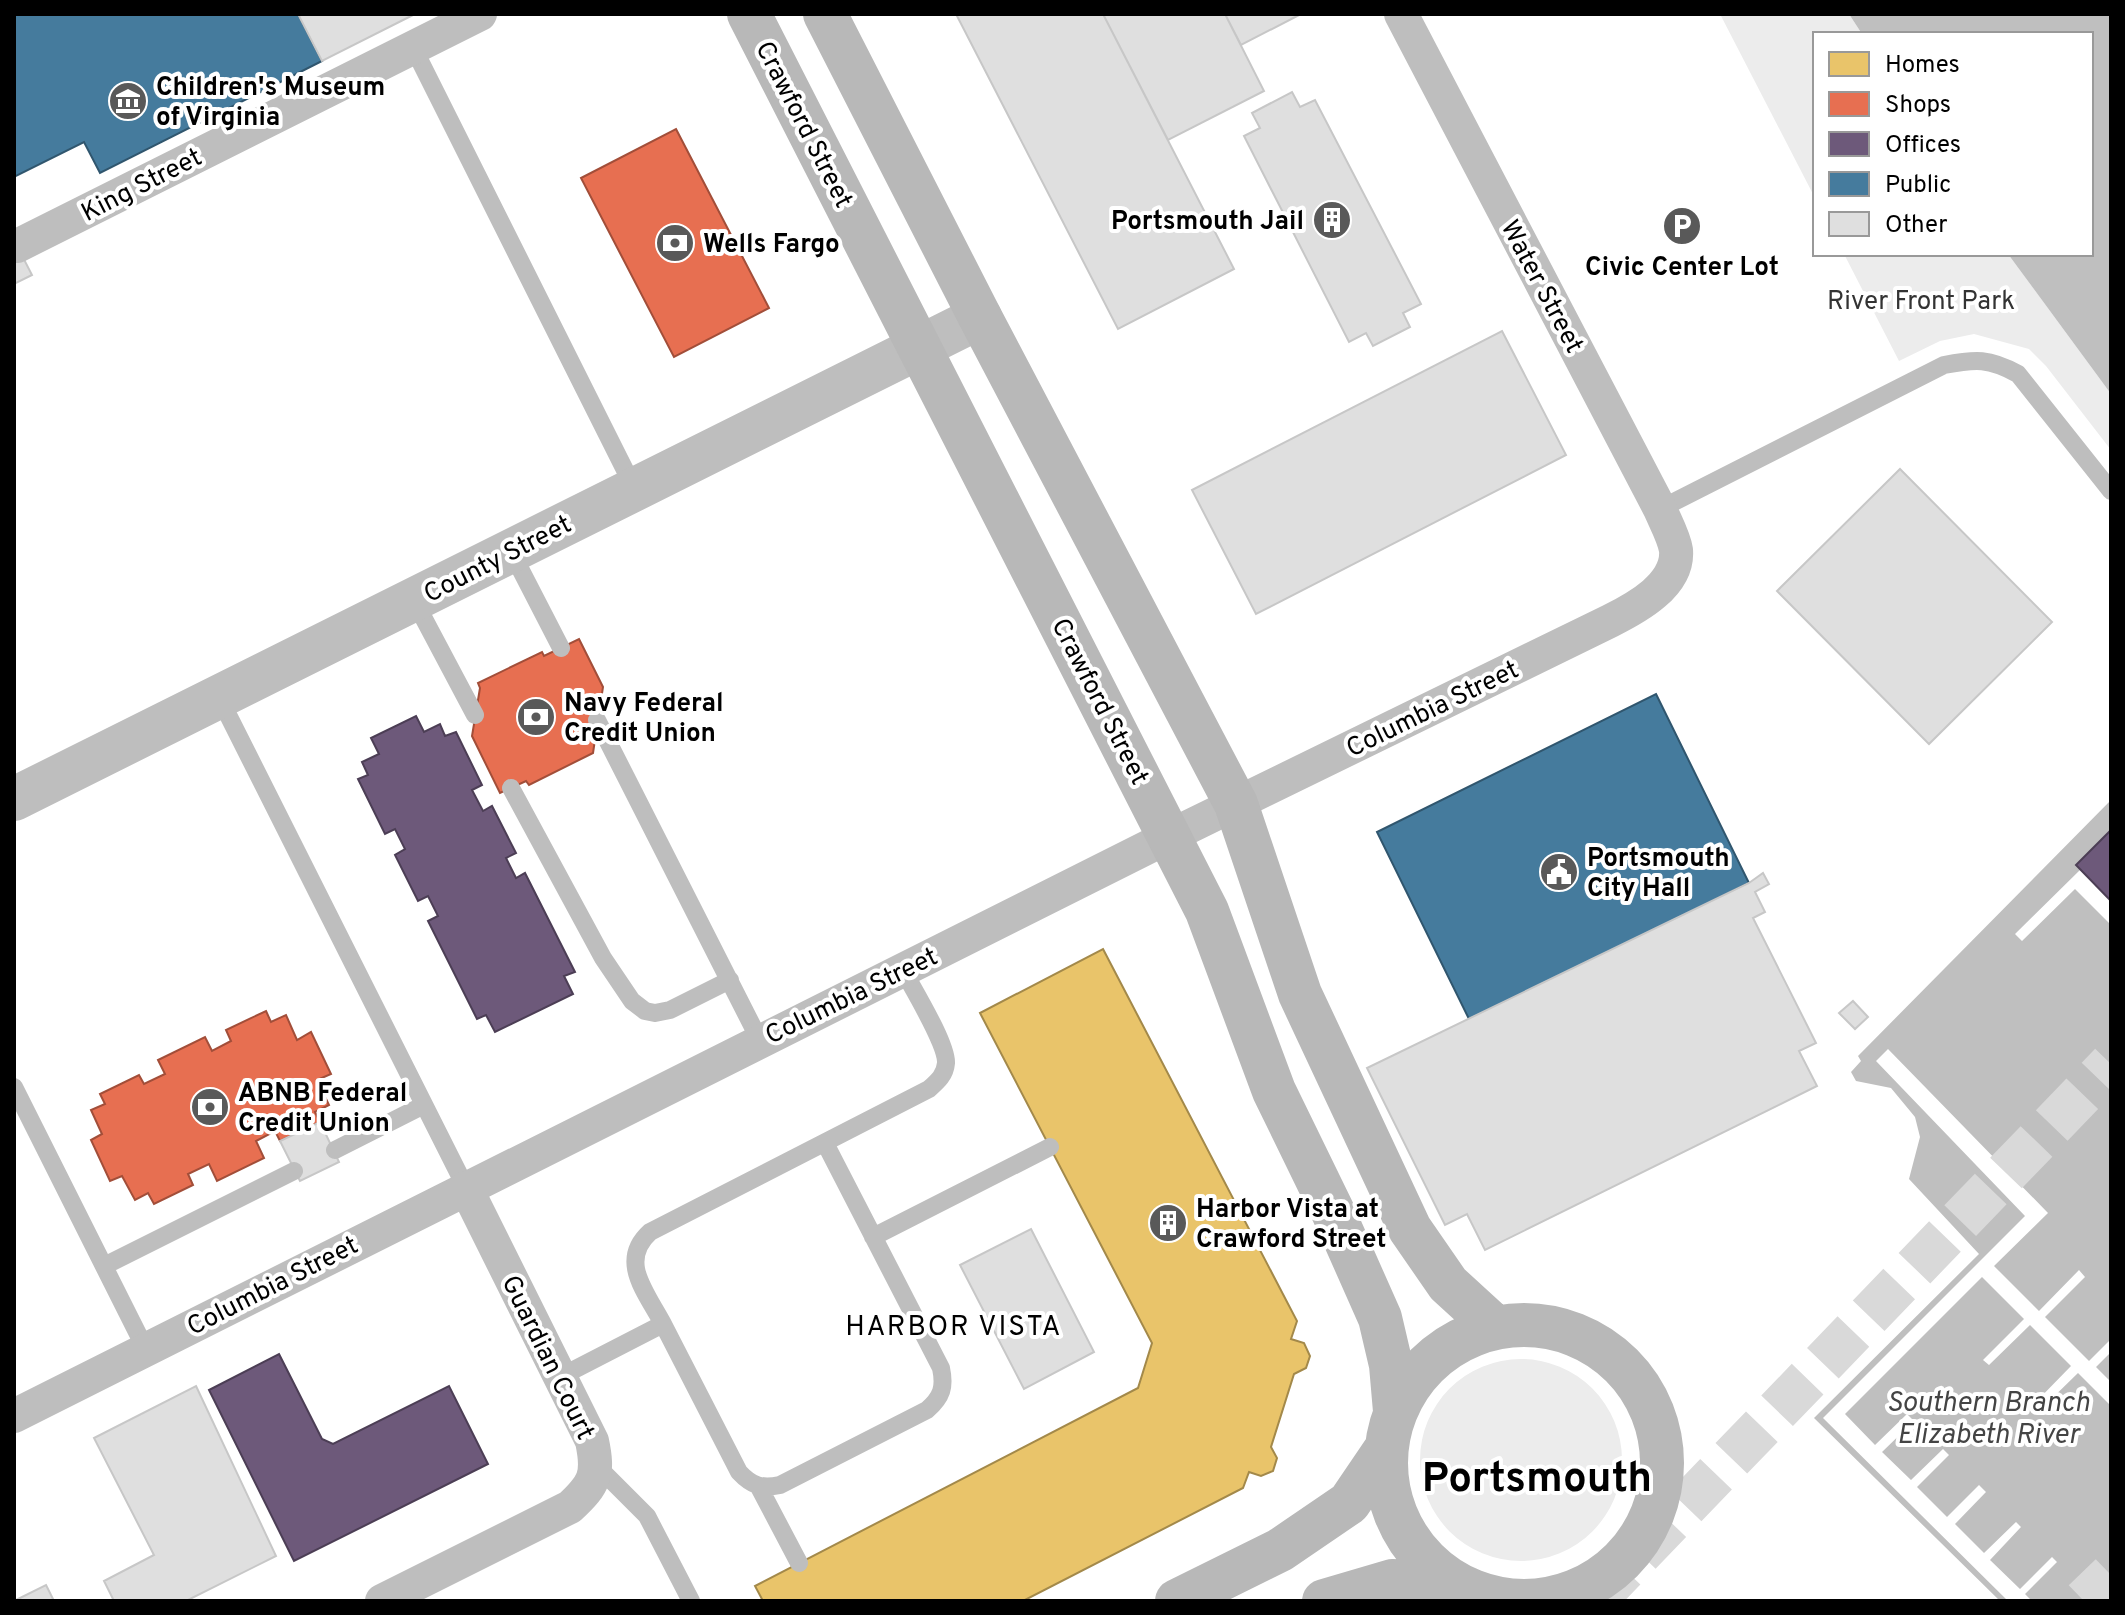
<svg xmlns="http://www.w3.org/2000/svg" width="2125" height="1615" viewBox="0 0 2125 1615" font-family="Overpass,sans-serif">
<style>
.green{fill:#ececec}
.water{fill:#bfbfbf}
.pier{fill:#fff}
.homes{fill:#e9c46a;stroke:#a3894a;stroke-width:2}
.shops{fill:#e76f51;stroke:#a24e39;stroke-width:2}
.offices{fill:#6d597a;stroke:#4c3e55;stroke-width:2}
.public{fill:#457b9d;stroke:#30566e;stroke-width:2}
.building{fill:#dfdfdf;stroke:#c7c7c7;stroke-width:2}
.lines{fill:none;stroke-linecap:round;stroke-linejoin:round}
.motorway-tunnel{stroke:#d9d9d9;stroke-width:44;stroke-dasharray:44 22;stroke-linecap:butt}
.service{stroke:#bebebe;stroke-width:18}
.minor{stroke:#bebebe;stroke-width:34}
.tertiary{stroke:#bebebe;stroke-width:44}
.secondary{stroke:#b8b8b8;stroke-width:44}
.labels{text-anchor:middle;stroke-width:8;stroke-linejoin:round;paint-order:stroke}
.poi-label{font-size:26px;font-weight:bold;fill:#000;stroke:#fff;text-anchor:start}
.street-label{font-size:26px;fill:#000;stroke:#fff}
.park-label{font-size:26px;fill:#333;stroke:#fff}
.neighbourhood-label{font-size:28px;letter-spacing:2px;fill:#000;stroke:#fff}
.water-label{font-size:28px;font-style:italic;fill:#444;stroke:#fff}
.town-label{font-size:42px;font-weight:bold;fill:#000;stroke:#fff}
</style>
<rect width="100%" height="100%" fill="#fff"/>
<path class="green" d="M 1720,14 L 1849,14 L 1862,34 L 1815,34 L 1815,198 Z
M 1844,254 L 2008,254 L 2111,394 L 2111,450 L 2046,366 L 2029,349 L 1974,334 L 1940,341 L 1899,361 Z
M1420 1460a101 101 0 1 1 202 0a101 101 0 1 1-202 0Z"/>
<path class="water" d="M 1849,14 L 2111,14 L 2111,394 L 2008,254 L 2091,254 L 2091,34 L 1862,34 Z
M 2111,800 L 2111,1601 L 2000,1601 L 1814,1418 L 1979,1254 L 1909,1179 L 1920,1137 L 1915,1117 L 1891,1088 L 1856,1081 L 1851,1072 L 1861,1061 L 1858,1056 Z"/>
<path class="pier" d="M 2080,870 L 2111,901 L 2111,925 L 2075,889 L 2022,941 L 2015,934 Z
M 1888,1049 L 2048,1213 L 1994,1266 L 2039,1311 L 2079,1270 L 2085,1277 L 2045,1317 L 2089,1361 L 2111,1339 L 2111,1352 L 2096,1367 L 2111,1382 L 2111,1406 L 2078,1373 L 2037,1413 L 2031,1407 L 2071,1366 L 2030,1325 L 1989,1365 L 1983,1360 L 2024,1319 L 1982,1277 L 1845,1414 L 1875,1445 L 1907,1414 L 1914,1421 L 1882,1452 L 1911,1480 L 1943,1449 L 1949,1455 L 1917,1487 L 1947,1517 L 1979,1485 L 1986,1492 L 1955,1524 L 1984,1553 L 2016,1522 L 2021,1527 L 1990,1560 L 2020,1589 L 2052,1557 L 2057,1562 L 2025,1594 L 2032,1601 L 2008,1601 L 1823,1418 L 2025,1216 L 1876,1061 Z"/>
<path class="homes" d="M 1103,949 L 1297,1321 L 1291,1339 L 1304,1343 L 1310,1356 L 1306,1368 L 1294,1374 L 1271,1447 L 1277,1458 L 1273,1471 L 1261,1476 L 1249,1472 L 1243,1488 L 1023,1601 L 763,1601 L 755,1586 L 1138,1388 L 1152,1343 L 980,1013 Z"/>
<path class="shops" d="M 676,129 L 769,308 L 674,357 L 581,178 Z
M 579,639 L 603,687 L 593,753 L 529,785 L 526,781 L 500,793 L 472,736 L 480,688 L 478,683 L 542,652 L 544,656 Z
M 266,1011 L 271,1022 L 286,1015 L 297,1040 L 311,1032 L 331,1074 L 317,1080 L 329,1105 L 315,1112 L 320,1122 L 280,1141 L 275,1131 L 256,1141 L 264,1158 L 217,1181 L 209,1164 L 188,1174 L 193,1185 L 154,1204 L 148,1193 L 135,1200 L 122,1176 L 110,1181 L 91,1140 L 102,1134 L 91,1110 L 105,1104 L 100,1094 L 139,1075 L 144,1084 L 165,1074 L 158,1060 L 205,1037 L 212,1051 L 231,1041 L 226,1030 Z"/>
<path class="offices" d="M 416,716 L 424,732 L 440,724 L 445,736 L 456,732 L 482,785 L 472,790 L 483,811 L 492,806 L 516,853 L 506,858 L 516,878 L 525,873 L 575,972 L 564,976 L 573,994 L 495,1032 L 486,1015 L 477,1019 L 428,921 L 438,916 L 428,896 L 418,901 L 395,855 L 405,849 L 395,829 L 385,834 L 358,779 L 368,775 L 362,762 L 379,754 L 371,738 Z
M 2111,830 L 2111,901 L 2076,865 Z
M 279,1354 L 322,1439 L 333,1444 L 449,1386 L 488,1464 L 294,1561 L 209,1390 Z"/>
<path class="public" d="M 14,14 L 298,14 L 322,61 L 100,173 L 84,142 L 14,177 Z
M 1656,694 L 1749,883 L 1470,1021 L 1377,832 Z"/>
<path class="building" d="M 298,14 L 415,14 L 322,61 Z
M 956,14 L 1103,14 L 1234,269 L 1118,329 Z
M 1103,14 L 1225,14 L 1264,91 L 1168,140 Z
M 1225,14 L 1301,14 L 1241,45 Z
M 1292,92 L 1300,107 L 1315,100 L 1421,304 L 1403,313 L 1410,327 L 1373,346 L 1366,333 L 1349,342 L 1244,136 L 1260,128 L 1252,113 Z
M 14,240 L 32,275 L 14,284 Z
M 1502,331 L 1566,455 L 1256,614 L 1192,490 Z
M 1900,469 L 2052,622 L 1929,744 L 1777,591 Z
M 1763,873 L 1769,884 L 1755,892 L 1765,912 L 1753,918 L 1816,1043 L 1799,1051 L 1817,1086 L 1485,1250 L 1467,1214 L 1445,1225 L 1367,1068 L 1749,883 Z
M 1853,1001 L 1868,1017 L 1855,1029 L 1839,1013 Z
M 320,1122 L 339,1162 L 300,1181 L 280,1141 Z
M 1031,1229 L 1094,1352 L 1024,1389 L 960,1265 Z
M 196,1386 L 276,1556 L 186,1601 L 114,1601 L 104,1581 L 154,1555 L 94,1438 Z
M 46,1585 L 54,1601 L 14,1601 Z"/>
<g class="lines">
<path class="motorway-tunnel" d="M 1594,1601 L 2111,1064
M 2084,1601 L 2111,1575"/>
<path class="service" d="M 413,47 L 635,490
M 1660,509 L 1944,365 C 1976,359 1989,358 2018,374 L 2111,491
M 511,551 L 561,648
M 414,600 L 475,715
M 219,697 L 466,1188
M 597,720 L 760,1041
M 511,788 L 603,958 L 632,1001 L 645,1011 L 655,1013 L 670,1010 L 730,980
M 14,1087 L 145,1348
M 335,1150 L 424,1105
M 873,1237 L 1050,1147
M 104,1266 L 294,1171
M 663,1324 L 739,1472 C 752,1486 762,1489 780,1485 L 927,1410 C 942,1397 945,1387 941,1368 L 825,1143
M 560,1377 L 663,1324 C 646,1292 618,1261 650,1232 L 929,1089 C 938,1081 945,1075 946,1063 C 947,1044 913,989 903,970
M 597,1466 L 647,1516 L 691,1601
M 759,1487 L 799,1563"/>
<path class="minor" d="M 17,246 L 480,14
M 14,1416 L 1170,836 L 1610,621 C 1636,608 1679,585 1676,550 C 1674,537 1665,521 1660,509 L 1401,14
M 382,1601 L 570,1507 C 595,1484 599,1474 592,1441 L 466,1188"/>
<path class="tertiary" d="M 14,799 L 980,317"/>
<path class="secondary" d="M 749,14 L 1207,911 L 1274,1091 L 1333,1212 L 1380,1318 L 1391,1365 L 1395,1411
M 825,14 L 980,317 L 1236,804 L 1300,994 L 1410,1229 L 1448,1284 L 1495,1327
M1386 1463a138 138 0 1 1 276 0a138 138 0 1 1-276 0Z
M 1177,1601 L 1280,1550 L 1349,1503 L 1385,1450
M 1324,1601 L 1392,1581 L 1455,1584"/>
</g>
<defs>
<symbol id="museum-disc" viewBox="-11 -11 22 22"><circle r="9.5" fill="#595959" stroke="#fff"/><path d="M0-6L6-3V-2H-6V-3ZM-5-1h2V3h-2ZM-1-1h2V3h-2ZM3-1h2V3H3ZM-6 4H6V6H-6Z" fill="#fff"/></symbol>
<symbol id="building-disc" viewBox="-11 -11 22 22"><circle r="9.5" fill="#595959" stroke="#fff"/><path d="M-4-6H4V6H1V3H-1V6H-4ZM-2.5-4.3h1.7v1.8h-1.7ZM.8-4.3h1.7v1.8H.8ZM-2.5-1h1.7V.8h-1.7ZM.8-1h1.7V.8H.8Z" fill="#fff"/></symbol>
<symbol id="parking-disc" viewBox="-11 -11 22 22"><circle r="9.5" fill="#595959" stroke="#fff"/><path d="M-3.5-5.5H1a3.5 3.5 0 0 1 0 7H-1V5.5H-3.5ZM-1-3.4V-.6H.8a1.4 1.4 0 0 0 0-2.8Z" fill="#fff"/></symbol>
<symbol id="bank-disc" viewBox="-11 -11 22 22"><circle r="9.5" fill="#595959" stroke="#fff"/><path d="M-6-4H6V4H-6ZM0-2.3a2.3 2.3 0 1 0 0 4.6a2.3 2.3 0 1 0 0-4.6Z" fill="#fff"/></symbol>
<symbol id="civic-disc" viewBox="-11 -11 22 22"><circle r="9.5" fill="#595959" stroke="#fff"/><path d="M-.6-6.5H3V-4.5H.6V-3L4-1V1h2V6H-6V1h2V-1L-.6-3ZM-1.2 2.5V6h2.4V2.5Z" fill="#fff"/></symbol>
</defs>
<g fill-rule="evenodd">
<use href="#museum-disc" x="106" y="79" width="44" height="44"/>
<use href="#building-disc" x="1310" y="198" width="44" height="44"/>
<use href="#parking-disc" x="1660" y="204" width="44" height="44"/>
<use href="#bank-disc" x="653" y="221" width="44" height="44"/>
<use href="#bank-disc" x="514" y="695" width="44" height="44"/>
<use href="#civic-disc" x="1537" y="850" width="44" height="44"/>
<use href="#bank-disc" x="188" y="1085" width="44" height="44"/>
<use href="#building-disc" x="1146" y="1201" width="44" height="44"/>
</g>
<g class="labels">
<g class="poi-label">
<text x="156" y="95">Children's Museum<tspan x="156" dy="30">of Virginia</tspan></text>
<text x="1304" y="229" text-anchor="end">Portsmouth Jail</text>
<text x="703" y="252">Wells Fargo</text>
<text x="1682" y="275" text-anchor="middle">Civic Center Lot</text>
<text x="564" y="711">Navy Federal<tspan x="564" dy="30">Credit Union</tspan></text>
<text x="1587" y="866">Portsmouth<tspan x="1587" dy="30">City Hall</tspan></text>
<text x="238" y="1101">ABNB Federal<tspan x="238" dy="30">Credit Union</tspan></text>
<text x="1196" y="1217">Harbor Vista at<tspan x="1196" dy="30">Crawford Street</tspan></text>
</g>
<g class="street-label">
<text transform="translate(805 124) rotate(63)" y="9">Crawford Street</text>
<text transform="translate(141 184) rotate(-27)" y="9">King Street</text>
<text transform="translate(1543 286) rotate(62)" y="9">Water Street</text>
<text transform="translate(497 558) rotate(-27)" y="9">County Street</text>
<text transform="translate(1101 701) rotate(63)" y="9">Crawford Street</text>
<text transform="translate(1432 708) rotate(-26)" y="9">Columbia Street</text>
<text transform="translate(851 995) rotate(-26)" y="9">Columbia Street</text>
<text transform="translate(272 1285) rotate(-27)" y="9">Columbia Street</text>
<text transform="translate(549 1357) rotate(64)" y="9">Guardian Court</text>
</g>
<g class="park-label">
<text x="1921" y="309">River Front Park</text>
</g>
<g class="neighbourhood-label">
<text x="954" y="1335">HARBOR VISTA</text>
</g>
<g class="water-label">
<text x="1988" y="1411">Southern Branch<tspan x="1988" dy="32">Elizabeth River</tspan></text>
</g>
<g class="town-label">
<text x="1537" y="1491">Portsmouth</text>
</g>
</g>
<rect width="2125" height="1615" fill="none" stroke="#000000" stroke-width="32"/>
<rect x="1813" y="32" width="280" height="224" fill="#ffffff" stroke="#999999" stroke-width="2"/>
<rect x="1829" y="52" width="40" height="24" fill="#e9c46a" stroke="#999999" stroke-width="2"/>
<text x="1885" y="72" font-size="24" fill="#000000">Homes</text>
<rect x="1829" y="92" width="40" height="24" fill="#e76f51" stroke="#999999" stroke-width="2"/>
<text x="1885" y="112" font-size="24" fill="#000000">Shops</text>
<rect x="1829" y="132" width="40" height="24" fill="#6d597a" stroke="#999999" stroke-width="2"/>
<text x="1885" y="152" font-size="24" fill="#000000">Offices</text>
<rect x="1829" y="172" width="40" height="24" fill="#457b9d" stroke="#999999" stroke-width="2"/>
<text x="1885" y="192" font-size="24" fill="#000000">Public</text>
<rect x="1829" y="212" width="40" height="24" fill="#dfdfdf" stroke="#999999" stroke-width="2"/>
<text x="1885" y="232" font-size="24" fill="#000000">Other</text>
</svg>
